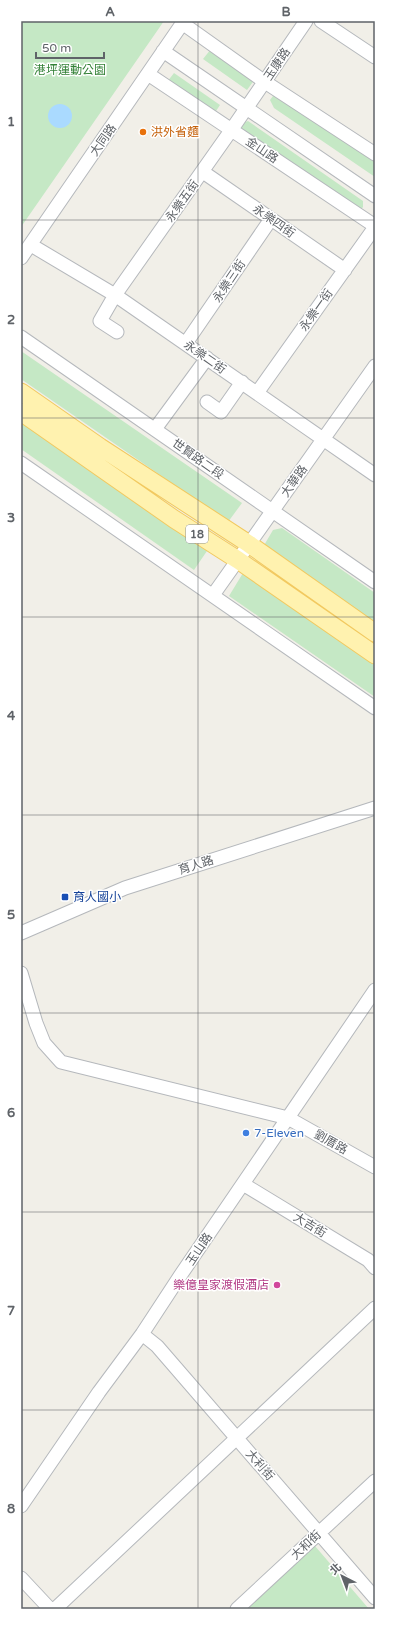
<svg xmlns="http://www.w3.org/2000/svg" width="396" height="1630" viewBox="0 0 396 1630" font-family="'Varela Round','Noto Sans TC',sans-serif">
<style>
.green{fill:#c5e8c5}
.water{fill:#aadaff}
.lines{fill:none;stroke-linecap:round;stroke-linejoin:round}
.minor-casing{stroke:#b5b8bc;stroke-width:15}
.major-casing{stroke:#f2c960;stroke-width:19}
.minor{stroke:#fff;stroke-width:13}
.major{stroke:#fff2af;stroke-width:17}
.grid{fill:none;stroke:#5f6368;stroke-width:1;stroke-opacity:0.55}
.food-dot{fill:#e8710a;stroke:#fff;stroke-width:1.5}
.transit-dot{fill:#1a4fb4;stroke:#fff;stroke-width:1.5}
.shop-dot{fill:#3f7fe0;stroke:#fff;stroke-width:1.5}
.hotel-dot{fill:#d1479c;stroke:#fff;stroke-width:1.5}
.labels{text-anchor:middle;stroke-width:3;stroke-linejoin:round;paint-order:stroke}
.shield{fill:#fff;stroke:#8f9295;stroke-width:1}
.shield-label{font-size:11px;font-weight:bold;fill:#5f6368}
.street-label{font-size:12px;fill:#5f6368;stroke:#fff}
.park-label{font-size:12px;fill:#348238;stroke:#fff}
.food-label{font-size:12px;fill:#c56008;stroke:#fff;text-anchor:start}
.transit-label{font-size:12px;fill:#164399;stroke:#fff;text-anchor:start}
.shop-label{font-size:12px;fill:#366cbe;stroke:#fff;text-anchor:start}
.hotel-label{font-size:12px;fill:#b23c85;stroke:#fff;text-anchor:end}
.neatline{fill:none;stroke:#5f6368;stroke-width:1.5}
.grid-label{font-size:13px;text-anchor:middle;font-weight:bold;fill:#5f6368}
</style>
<rect width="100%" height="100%" fill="#f1efe8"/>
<path class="green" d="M 21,21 L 164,21 L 21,227 Z
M 211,49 L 255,79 L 247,90 L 203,59 Z
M 174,73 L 220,105 L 214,114 L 167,82 Z
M 273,96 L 279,96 L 375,162 L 375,177 L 274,108 L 270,100 Z
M 248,121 L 363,201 L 363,207 L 359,212 L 239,128 L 240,124 Z
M 21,351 L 242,503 L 228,522 L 21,379 Z
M 21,421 L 207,551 L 194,570 L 21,449 Z
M 282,528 L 375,593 L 375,622 L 263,547 L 273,530 Z
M 243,573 L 375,665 L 375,697 L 229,596 Z
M 315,1546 L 369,1609 L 238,1609 L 306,1547 Z"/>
<path class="water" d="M48 116a12 12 0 1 1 24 0a12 12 0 1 1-24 0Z"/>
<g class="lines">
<defs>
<path id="minor" d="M 321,21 L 375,57
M 182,23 L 265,82 L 375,154
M 163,51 L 375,196
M 148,74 L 375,226
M 203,172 L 345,270
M 31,245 L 115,295 L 375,475
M 21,258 L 184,21
M 117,332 L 100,321 L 115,295 L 232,129 L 306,21
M 21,337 L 375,582
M 186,343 L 271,219
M 257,393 L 375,227
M 207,402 L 221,412 L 242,382
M 155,429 L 207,358
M 21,463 L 375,708
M 213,595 L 375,366
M 21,933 L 125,888 L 375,808
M 21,973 L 36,1023 L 44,1043 L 61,1062 L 288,1118 L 375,1167
M 243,1184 L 368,1260 L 375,1268
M 142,1334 L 157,1346 L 375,1598
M 21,1506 L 99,1392 L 142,1334 L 182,1273 L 375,990
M 21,1578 L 50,1609
M 55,1609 L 375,1308
M 237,1609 L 375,1481"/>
<path id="major" d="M 21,392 L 100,447 L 249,544 L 375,633
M 21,412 L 174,519 L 238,560 L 375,655"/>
</defs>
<use href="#minor" class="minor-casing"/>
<use href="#major" class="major-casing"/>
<use href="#minor" class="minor"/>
<use href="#major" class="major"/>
</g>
<path class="grid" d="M 198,21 L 198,1609M 21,220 L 375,220M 21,418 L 375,418M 21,617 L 375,617M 21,815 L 375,815M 21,1013 L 375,1013M 21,1212 L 375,1212M 21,1410 L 375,1410"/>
<circle class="food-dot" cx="143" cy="132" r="4"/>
<rect class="transit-dot" x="61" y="893" width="8" height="8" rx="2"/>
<circle class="shop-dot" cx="246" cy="1133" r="4"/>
<circle class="hotel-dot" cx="277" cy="1285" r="4"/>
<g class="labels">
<rect class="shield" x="186" y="525" width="22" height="18" rx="3"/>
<g class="shield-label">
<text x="197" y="538">18</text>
</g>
<g class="street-label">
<text transform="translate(277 64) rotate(-56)" y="4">玉康路</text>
<text transform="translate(103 140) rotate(-55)" y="4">大同路</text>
<text transform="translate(262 150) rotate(34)" y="4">金山路</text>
<text transform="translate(182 201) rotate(-55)" y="4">永樂五街</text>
<text transform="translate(274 221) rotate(35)" y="4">永樂四街</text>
<text transform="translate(229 281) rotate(-56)" y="4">永樂三街</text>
<text transform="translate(316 310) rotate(-55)" y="4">永樂一街</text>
<text transform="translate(205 357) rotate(35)" y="4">永樂二街</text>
<text transform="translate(198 459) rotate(35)" y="4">世賢路二段</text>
<text transform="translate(294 481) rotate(-55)" y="4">大華路</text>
<text transform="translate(196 865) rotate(-18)" y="4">育人路</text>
<text transform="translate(331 1142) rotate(29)" y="4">劉厝路</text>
<text transform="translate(310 1225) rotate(31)" y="4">大吉街</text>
<text transform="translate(199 1249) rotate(-56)" y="4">玉山路</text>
<text transform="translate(260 1465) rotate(49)" y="4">大利街</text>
<text transform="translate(306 1545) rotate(-43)" y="4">大和街</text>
</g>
<g class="park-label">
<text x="70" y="74">港坪運動公園</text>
</g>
<g class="food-label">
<text x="151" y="136">洪外省麵</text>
</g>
<g class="transit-label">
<text x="73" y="901">育人國小</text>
</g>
<g class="shop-label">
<text x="254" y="1137">7-Eleven</text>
</g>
<g class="hotel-label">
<text x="269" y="1289">樂億皇家渡假酒店</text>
</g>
</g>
<rect width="396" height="1630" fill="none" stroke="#ffffff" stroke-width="44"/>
<g transform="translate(342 1576) rotate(318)" stroke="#ffffff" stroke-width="3" paint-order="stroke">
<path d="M0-3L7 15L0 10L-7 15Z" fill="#5f6368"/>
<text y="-6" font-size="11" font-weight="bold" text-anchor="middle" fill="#5f6368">北</text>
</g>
<path d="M36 52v6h68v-6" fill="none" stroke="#5f6368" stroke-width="2"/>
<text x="42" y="52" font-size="12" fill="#5f6368" stroke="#ffffff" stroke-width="3" paint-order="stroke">50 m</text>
<rect x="22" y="22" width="352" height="1586" class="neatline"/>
<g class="grid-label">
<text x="110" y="16">A</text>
<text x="286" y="16">B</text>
<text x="11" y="126">1</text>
<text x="11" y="324">2</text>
<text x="11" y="522">3</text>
<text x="11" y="720">4</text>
<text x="11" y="919">5</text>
<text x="11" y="1117">6</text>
<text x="11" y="1315">7</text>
<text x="11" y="1513">8</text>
</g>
</svg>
